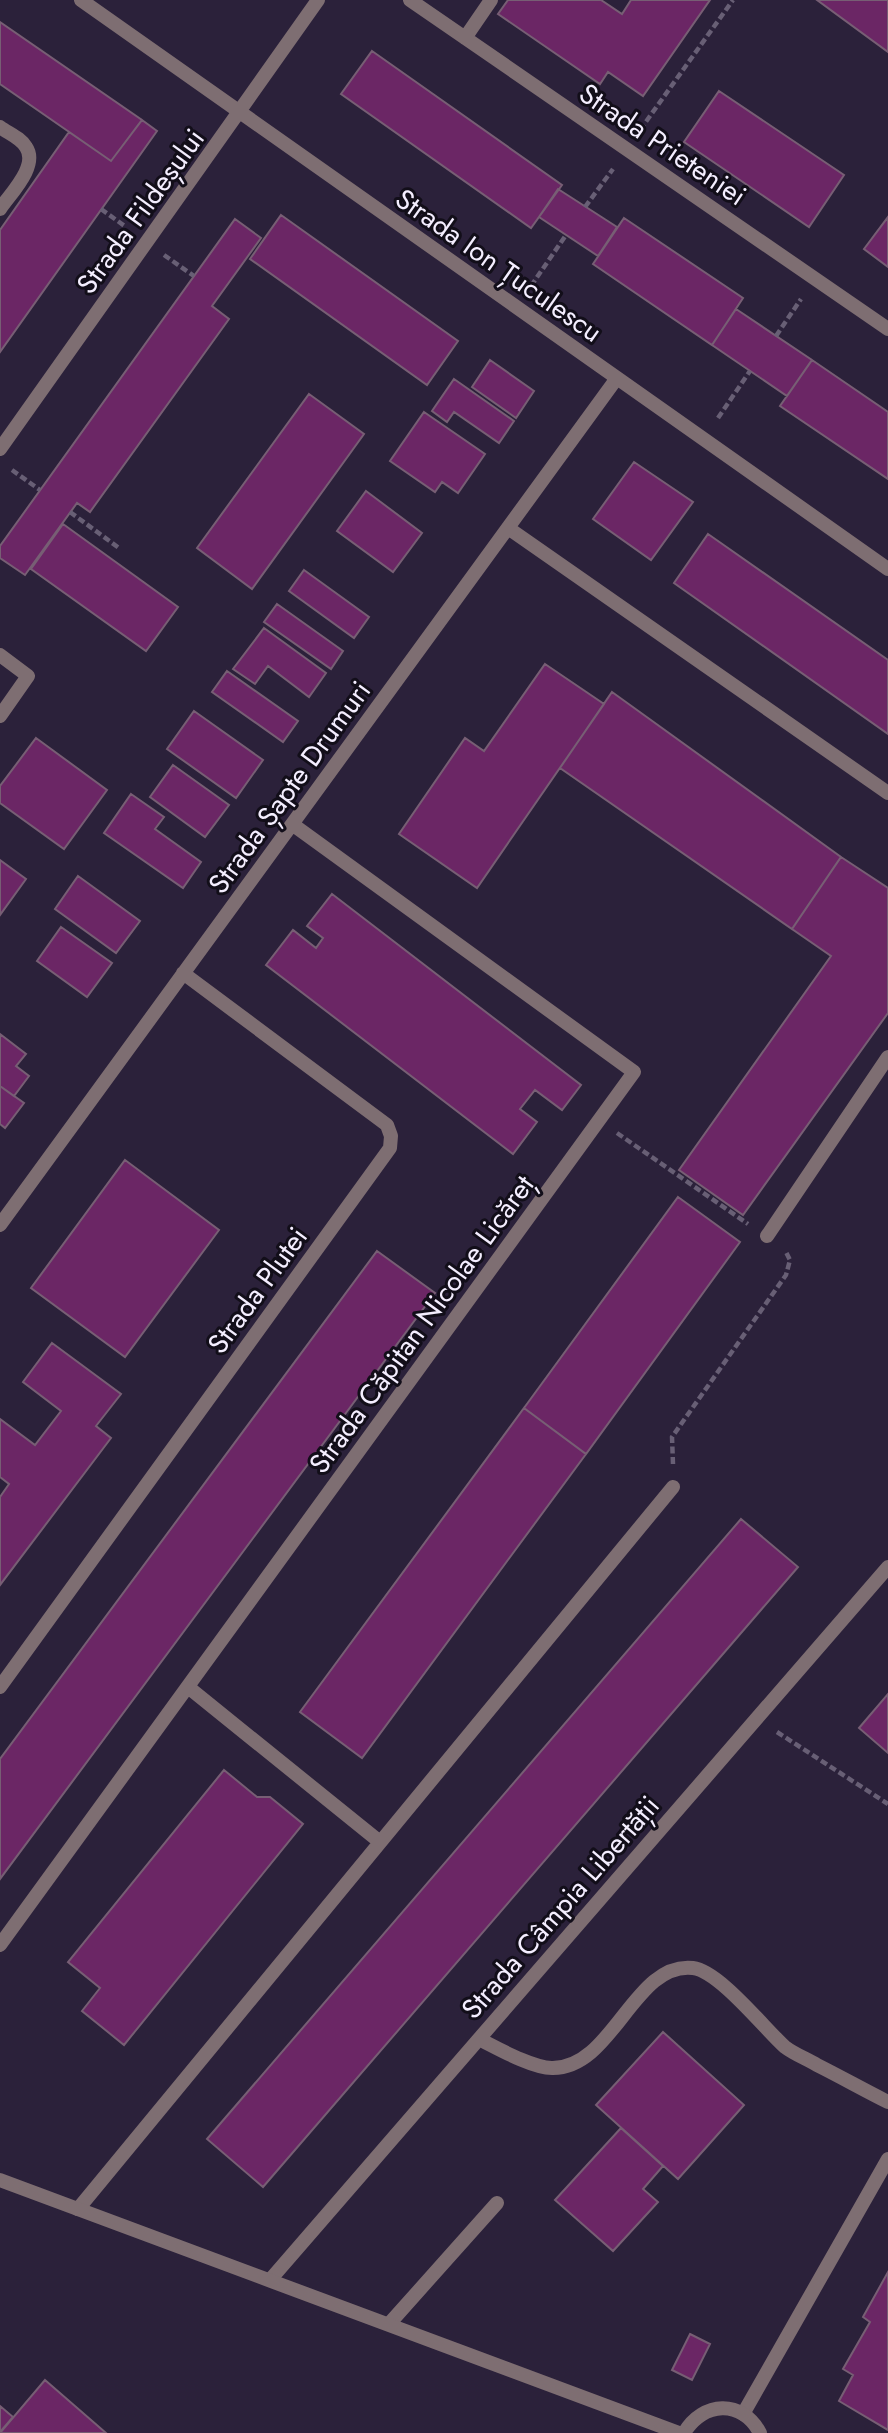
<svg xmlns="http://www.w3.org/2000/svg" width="888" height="2433" viewBox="0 0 888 2433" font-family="Jost,sans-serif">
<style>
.building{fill:#6b2665;stroke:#775e74;stroke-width:2}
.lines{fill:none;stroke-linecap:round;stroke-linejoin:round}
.path{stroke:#685f75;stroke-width:4.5;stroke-dasharray:7 3.5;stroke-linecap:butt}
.service{stroke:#7e6e72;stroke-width:14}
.minor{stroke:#7e6e72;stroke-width:14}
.tertiary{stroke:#7e6e72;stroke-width:14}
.labels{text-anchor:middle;stroke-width:6;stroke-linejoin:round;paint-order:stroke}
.street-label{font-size:28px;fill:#f4eeff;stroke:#120e19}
</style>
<rect width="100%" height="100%" fill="#2b213a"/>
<path class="building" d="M 508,0 L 601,0 L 622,14 L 631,0 L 710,0 L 643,96 L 608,72 L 600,84 L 498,14 Z
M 817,0 L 888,0 L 888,52 Z
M 0,22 L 142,120 L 111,161 L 0,84 Z
M 372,51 L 562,185 L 531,228 L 341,94 Z
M 719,91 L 844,175 L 809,227 L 684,142 Z
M 142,120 L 157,131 L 0,352 L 0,230 L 69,132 L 111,161 Z
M 558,189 L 617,227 L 598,256 L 539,217 Z
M 281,215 L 458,341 L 427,385 L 250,259 Z
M 888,217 L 888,267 L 864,249 Z
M 624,218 L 743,298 L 712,345 L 593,264 Z
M 235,219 L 261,238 L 212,306 L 229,319 L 90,512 L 77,503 L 25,575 L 0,558 L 0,546 Z
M 736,309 L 812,360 L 787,396 L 712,345 Z
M 490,360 L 534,391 L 516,418 L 472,387 Z
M 812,360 L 888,412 L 888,479 L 780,406 Z
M 454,379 L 514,421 L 499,443 L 454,412 L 447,422 L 432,411 Z
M 309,394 L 364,434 L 252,589 L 197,548 Z
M 424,412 L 485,454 L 458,493 L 442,482 L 435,492 L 390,461 Z
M 634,462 L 693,502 L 651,560 L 593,519 Z
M 366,491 L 422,533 L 393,572 L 337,531 Z
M 63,524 L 178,607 L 146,651 L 31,569 Z
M 708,534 L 888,660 L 888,734 L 674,583 Z
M 304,570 L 369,617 L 354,638 L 289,591 Z
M 277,604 L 343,651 L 331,669 L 264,622 Z
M 264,628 L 326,673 L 309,697 L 268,666 L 255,684 L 233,669 Z
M 545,664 L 604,704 L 477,888 L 399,834 L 465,738 L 484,751 Z
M 227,671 L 298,721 L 283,742 L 212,692 Z
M 612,692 L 841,857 L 792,929 L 560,768 Z
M 194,711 L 263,760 L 236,798 L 167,749 Z
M 36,738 L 107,790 L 64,849 L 0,803 L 0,786 Z
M 173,765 L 229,805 L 205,837 L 150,797 Z
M 131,794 L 164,817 L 155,829 L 201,862 L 183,888 L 104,833 Z
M 841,857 L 888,888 L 888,1013 L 743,1215 L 679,1170 L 831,956 L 792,929 Z
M 0,860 L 26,879 L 0,915 Z
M 78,876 L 140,921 L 116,953 L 55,909 Z
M 332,894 L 581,1085 L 562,1110 L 535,1090 L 520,1109 L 537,1122 L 513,1154 L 266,965 L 293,930 L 316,948 L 323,938 L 307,926 Z
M 61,927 L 112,963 L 87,997 L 37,961 Z
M 0,1034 L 26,1054 L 16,1066 L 29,1076 L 14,1096 L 0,1086 Z
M 0,1086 L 24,1103 L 5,1128 L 0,1124 Z
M 125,1160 L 219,1230 L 125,1357 L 31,1288 Z
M 678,1197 L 740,1242 L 586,1454 L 524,1408 Z
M 377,1251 L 435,1293 L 0,1879 L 0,1759 Z
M 52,1343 L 121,1394 L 96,1426 L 111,1438 L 0,1585 L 0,1497 L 9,1484 L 0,1477 L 0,1419 L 35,1445 L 61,1411 L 23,1382 Z
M 524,1408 L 586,1454 L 362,1758 L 300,1712 Z
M 741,1519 L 798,1567 L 263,2187 L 207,2139 Z
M 888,1694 L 888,1753 L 859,1728 Z
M 224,1770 L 257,1797 L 270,1797 L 303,1824 L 124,2045 L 82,2011 L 100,1988 L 68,1962 Z
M 663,2032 L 744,2105 L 678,2179 L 596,2105 Z
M 621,2128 L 663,2166 L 643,2189 L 658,2202 L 613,2251 L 555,2200 Z
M 888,2272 L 888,2430 L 839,2401 L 853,2375 L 843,2369 L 870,2322 L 863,2317 Z
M 690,2334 L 710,2344 L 692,2380 L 672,2370 Z
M 45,2380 L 106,2433 L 0,2433 Z
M 0,2406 L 13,2417 L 0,2432 Z"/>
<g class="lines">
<path class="path" d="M 640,130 L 733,0
M 585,207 L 613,169
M 101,209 L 126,227
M 164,255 L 194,276
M 531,286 L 566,235
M 776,336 L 801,299
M 718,418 L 750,371
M 12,470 L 40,490
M 70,512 L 119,548
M 617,1133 L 748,1224
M 673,1464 L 672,1437 L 786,1275 L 790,1260 L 786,1252
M 777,1732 L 888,1804"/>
<path class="service" d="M 0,127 C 8,133 21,138 26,147 C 39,166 10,194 0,209
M 479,2039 C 497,2048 532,2068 552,2068 C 613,2069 634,1961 693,1968 C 719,1971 764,2028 785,2047 C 794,2054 807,2059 817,2065 C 841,2077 864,2090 888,2102
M 270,2280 L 888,1567
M 389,2324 L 497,2203"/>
<path class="minor" d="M 81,0 L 888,569
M 410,0 L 888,329
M 465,38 L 491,0
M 0,449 L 318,0
M 508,528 L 888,793
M 0,655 L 28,676 L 0,716
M 0,1225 L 617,378
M 767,1236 L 888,1057
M 0,1687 L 390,1148 L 391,1136 L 387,1125 L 183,973
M 188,1687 L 380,1842
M 0,1945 L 634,1072 L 292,824
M 78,2209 L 673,1487
M 743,2414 L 888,2159"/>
<path class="tertiary" d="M 0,2180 L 679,2433
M 684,2433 C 703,2401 742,2399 760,2433"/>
</g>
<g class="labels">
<g class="street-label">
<text transform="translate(663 144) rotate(34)" y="10">Strada Prieteniei</text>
<text transform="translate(140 211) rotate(-54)" y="10">Strada Fildeșului</text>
<text transform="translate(499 265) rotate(35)" y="10">Strada Ion Țuculescu</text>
<text transform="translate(289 787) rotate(-54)" y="10">Strada Șapte Drumuri</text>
<text transform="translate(257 1290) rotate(-54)" y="10">Strada Plutei</text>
<text transform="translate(421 1324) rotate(-54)" y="10">Strada Căpitan Nicolae Licăreț</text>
<text transform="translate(560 1907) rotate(-49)" y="10">Strada Câmpia Libertății</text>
</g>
</g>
</svg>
